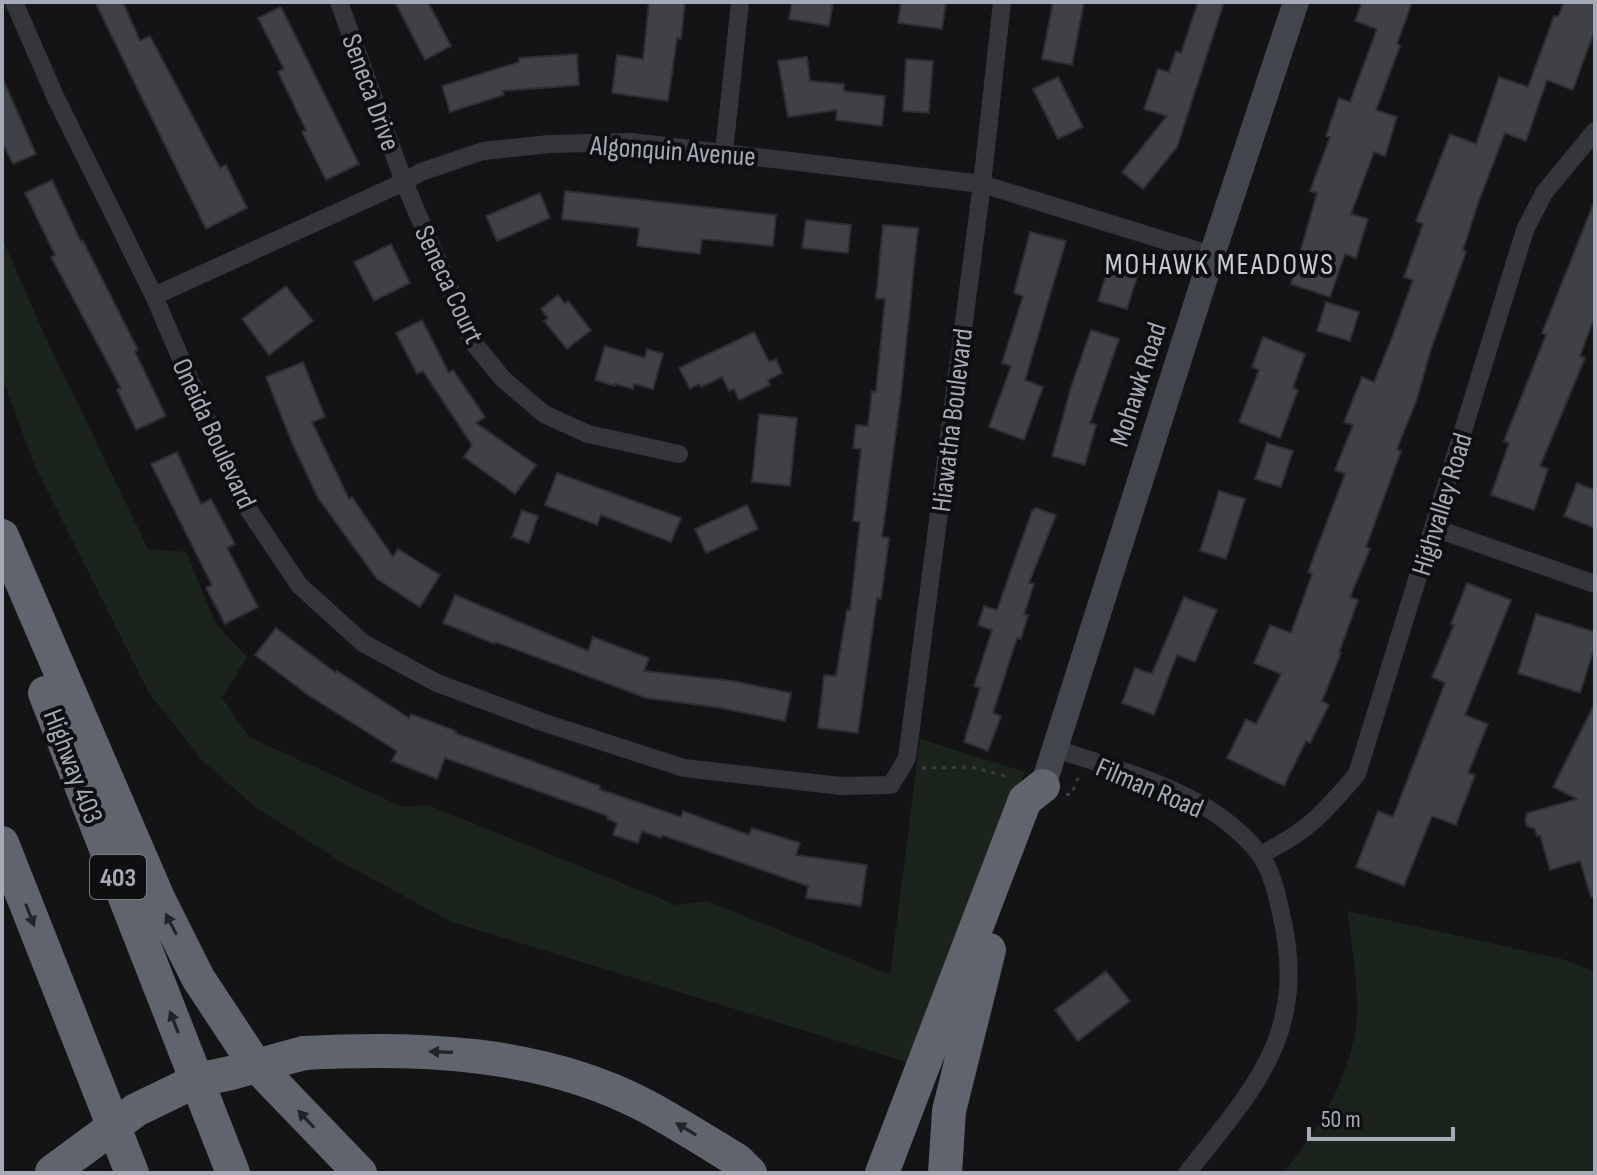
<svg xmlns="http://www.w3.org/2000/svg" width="1597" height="1175" viewBox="0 0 1597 1175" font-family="'Sofia Sans Condensed',sans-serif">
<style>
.green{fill:#1b241c}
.building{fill:#3f4146;stroke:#2d2e32;stroke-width:2}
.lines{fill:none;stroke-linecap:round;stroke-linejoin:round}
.path{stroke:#3a3d42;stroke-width:3;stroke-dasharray:4 6;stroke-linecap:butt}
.street{stroke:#34363b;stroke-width:18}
.secondary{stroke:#42454b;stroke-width:26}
.highway{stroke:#60646c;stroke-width:34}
.highway-bridge{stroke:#60646c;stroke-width:34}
.oneway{fill:#232428}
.labels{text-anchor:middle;stroke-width:8;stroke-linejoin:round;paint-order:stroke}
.shield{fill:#0f0f11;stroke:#777c85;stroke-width:2}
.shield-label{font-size:26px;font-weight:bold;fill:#a4abb7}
.street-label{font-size:28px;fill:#a4abb7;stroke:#0f0f11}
.neighbourhood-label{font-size:30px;letter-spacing:2px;fill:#c5cad3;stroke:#0f0f11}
</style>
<rect width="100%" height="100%" fill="#141416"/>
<path class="green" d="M 2,238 L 44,334 L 148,549 L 186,552 L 216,624 L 247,657 L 222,698 L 249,737 L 403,807 L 428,805 L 676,905 L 707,901 L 890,975 L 920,739 L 1025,772 L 913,1064 L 452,922 L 341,862 L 254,806 L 201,759 L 149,693 L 34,464 L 2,377 Z
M 1347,911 L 1562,959 L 1595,972 L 1595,1173 L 1282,1173 C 1316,1136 1343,1088 1354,1039 C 1362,1004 1352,946 1347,911 Z"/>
<path class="building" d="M 95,2 L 123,2 L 140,41 L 150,36 L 220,168 L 226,165 L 247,208 L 206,229 Z
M 395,2 L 428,2 L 451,46 L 425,60 Z
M 649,2 L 685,2 L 681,39 L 677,38 L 668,101 L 612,93 L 617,55 L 643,59 Z
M 792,2 L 833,2 L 829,26 L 789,19 Z
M 901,2 L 946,2 L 942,29 L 898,23 Z
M 1053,2 L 1084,2 L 1072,65 L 1042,59 Z
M 1198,2 L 1224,2 L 1177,147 L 1143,189 L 1122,172 L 1167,116 L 1144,109 L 1158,69 L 1169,72 L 1176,51 L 1181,53 Z
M 1362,2 L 1412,2 L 1397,44 L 1400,46 L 1376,110 L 1397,117 L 1385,156 L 1374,152 L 1351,214 L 1368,219 L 1356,258 L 1345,254 L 1330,297 L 1291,284 L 1317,193 L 1310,191 L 1330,137 L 1326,136 L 1339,98 L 1350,102 L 1377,29 L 1355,21 Z
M 1564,2 L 1595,2 L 1595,29 L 1573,90 L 1547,80 L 1526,141 L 1505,133 L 1478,203 L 1463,250 L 1466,252 L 1431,349 L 1417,399 L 1397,449 L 1401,451 L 1366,547 L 1370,549 L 1350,597 L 1358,600 L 1339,653 L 1341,653 L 1322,701 L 1329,705 L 1310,743 L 1306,741 L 1284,786 L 1227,758 L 1246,719 L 1256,724 L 1281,674 L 1254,663 L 1270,625 L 1291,633 L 1312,574 L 1308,572 L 1345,474 L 1335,470 L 1353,425 L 1344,422 L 1362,377 L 1374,382 L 1393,335 L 1413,280 L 1404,277 L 1423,224 L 1416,221 L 1450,134 L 1476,144 L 1499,77 L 1528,87 L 1554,16 L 1558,17 Z
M 281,7 L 359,164 L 326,180 L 302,132 L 306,130 L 278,72 L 284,69 L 258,18 Z
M 577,54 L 579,85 L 502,91 L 504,95 L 450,112 L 442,86 L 519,62 L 519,58 Z
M 807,57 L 810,81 L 844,84 L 844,91 L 885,96 L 882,126 L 836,120 L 837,110 L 788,117 L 778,61 Z
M 906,59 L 933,61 L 929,113 L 903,111 Z
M 2,77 L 36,154 L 13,164 L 2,142 Z
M 1058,77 L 1083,127 L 1058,139 L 1033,89 Z
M 52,180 L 81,242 L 83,241 L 138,350 L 135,352 L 166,416 L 136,430 L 117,390 L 121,388 L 51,257 L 55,255 L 25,193 Z
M 565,191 L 776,215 L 773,246 L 702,239 L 700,254 L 637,246 L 639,228 L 562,219 Z
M 540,193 L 550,218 L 497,241 L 486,216 Z
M 1593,205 L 1595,206 L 1595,316 L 1580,356 L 1585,358 L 1540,466 L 1548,469 L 1534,510 L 1491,495 L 1509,443 L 1504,441 L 1546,335 L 1542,333 Z
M 806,220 L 851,225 L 848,253 L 802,248 Z
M 883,225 L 918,228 L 901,395 L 882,537 L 889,538 L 881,599 L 877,598 L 858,733 L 818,728 L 824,675 L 836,676 L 847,610 L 850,611 L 860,522 L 853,521 L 861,449 L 853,448 L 856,425 L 868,426 L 872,391 L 876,392 L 885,299 L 876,298 Z
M 1030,232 L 1066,241 L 1025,380 L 1043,387 L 1024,440 L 989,427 L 1011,366 L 1002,363 L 1023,296 L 1014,293 Z
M 391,244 L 410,283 L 374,301 L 354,262 Z
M 1108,268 L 1137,277 L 1127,309 L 1098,301 Z
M 286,286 L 313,321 L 269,355 L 242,319 Z
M 558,295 L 565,304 L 568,301 L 591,330 L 567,349 L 544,321 L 548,318 L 541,309 Z
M 1326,302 L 1359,312 L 1350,341 L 1317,331 Z
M 422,320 L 449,373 L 453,370 L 485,417 L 476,423 L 536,465 L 515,494 L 464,457 L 472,445 L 423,371 L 417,374 L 396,333 Z
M 1091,330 L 1119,339 L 1090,423 L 1096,425 L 1085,465 L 1052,456 L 1072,384 Z
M 754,332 L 769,362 L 776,359 L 782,373 L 768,380 L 770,385 L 739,400 L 734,389 L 729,391 L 722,377 L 701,387 L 699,384 L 690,389 L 679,368 Z
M 1263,337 L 1305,354 L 1293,388 L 1298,390 L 1280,438 L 1239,422 L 1259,370 L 1252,367 Z
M 605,346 L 645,358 L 647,349 L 663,354 L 653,389 L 634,384 L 633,389 L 616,384 L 615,386 L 595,380 Z
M 303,362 L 325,417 L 312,422 L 349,499 L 352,497 L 393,557 L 398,549 L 440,575 L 420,607 L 377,579 L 318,498 L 293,445 L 266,377 Z
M 759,414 L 797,418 L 790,486 L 752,482 Z
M 1267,443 L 1293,451 L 1281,487 L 1255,479 Z
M 177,452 L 201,504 L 211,499 L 235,544 L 227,548 L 258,607 L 225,624 L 206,588 L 212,585 L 151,464 Z
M 557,473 L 681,518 L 671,542 L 601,515 L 597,525 L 545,505 Z
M 1577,483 L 1595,490 L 1595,528 L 1564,516 Z
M 1219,491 L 1245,499 L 1226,559 L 1200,551 Z
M 747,505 L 758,529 L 706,553 L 695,529 Z
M 1036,508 L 1056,515 L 1029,583 L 1034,584 L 1024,614 L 1028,615 L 1021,639 L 1017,638 L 993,713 L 1001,716 L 988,751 L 964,742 L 980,688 L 974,686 L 992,630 L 978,625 L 984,606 L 997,610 L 1032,511 Z
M 522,510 L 538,516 L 529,543 L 512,537 Z
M 1467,583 L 1511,600 L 1465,715 L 1488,724 L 1468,773 L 1475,775 L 1456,825 L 1432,816 L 1404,886 L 1356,867 L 1378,811 L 1393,817 L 1445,683 L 1432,677 L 1454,625 L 1451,624 Z
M 455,595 L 588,651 L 593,637 L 649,658 L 644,671 L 733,681 L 791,693 L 785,721 L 715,707 L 646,698 L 496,642 L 495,644 L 443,623 Z
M 1184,597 L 1217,610 L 1195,662 L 1177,655 L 1154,715 L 1122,703 L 1135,668 L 1152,674 Z
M 1536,614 L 1595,632 L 1595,646 L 1580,693 L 1518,673 Z
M 276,628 L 336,673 L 337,671 L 409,718 L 411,714 L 456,731 L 455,733 L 600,786 L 599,789 L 681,817 L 683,811 L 749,835 L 752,828 L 800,843 L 796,855 L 867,865 L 861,906 L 806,898 L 808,886 L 662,835 L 661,838 L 642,831 L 638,843 L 613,835 L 617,823 L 607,819 L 608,816 L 445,758 L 437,779 L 392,761 L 397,751 L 308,695 L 255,655 Z
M 1595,703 L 1595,897 L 1591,897 L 1580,861 L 1550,870 L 1540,835 L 1537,836 L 1535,829 L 1527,826 L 1525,820 L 1527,813 L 1577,799 L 1553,787 Z
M 1106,971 L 1130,1001 L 1078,1041 L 1055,1010 Z"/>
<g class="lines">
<path class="path" d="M 922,768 L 971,767 L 1009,777
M 1066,794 L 1071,795 L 1078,778"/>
<path class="street" d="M 14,2 L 55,96 L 154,296 L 240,497 L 299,585 L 363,643 L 437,683 L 542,722 L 684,768 L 841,786 L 891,785 L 907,758 L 982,184 L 1002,2
M 339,2 L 404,182 L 472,341 L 503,379 L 544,414 L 588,434 L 679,454
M 724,152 L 740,2
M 154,296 L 404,182 L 421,172 L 483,151 L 549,144 L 632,142 L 982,184 L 1212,255
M 1434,528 L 1595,584
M 1055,749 C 1111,767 1186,787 1232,826 C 1266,854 1272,871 1281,913 C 1309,1032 1256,1086 1187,1173
M 1262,854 C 1308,831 1324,813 1357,774 L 1525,230 L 1544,193 L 1595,131"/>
<path class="secondary" d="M 1043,786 L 1212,255 L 1296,2"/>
<path class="highway" d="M 2,536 L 158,898 L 198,978 L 254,1063 L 360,1173
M 45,693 L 233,1173
M 2,843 L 132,1173
M 304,1053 C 418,1047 540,1051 644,1105 C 676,1122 707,1142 738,1161 L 750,1173
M 882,1173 L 1025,800 L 1043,786
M 945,1173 L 949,1111 L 989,950"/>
<path class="highway-bridge" d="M 52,1172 L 136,1110 L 198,1080 L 231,1073 L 304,1053"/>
</g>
<defs><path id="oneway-solid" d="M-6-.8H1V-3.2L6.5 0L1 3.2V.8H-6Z" transform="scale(2)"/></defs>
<g class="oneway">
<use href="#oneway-solid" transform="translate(30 915) rotate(69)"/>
<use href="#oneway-solid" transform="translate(171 924) rotate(-117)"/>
<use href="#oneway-solid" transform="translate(174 1022) rotate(-111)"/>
<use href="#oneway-solid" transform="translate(441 1052) rotate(-178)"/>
<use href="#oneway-solid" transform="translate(306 1119) rotate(-133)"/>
<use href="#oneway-solid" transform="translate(686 1129) rotate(-149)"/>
</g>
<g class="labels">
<rect class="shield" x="90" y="855" width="56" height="44" rx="6"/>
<g class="shield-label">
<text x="118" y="886">403</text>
</g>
<g class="street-label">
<text transform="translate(372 92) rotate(70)" y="10">Seneca Drive</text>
<text transform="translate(673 150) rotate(4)" y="10">Algonquin Avenue</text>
<text transform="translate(450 284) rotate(65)" y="10">Seneca Court</text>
<text transform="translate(1137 384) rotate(-72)" y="10">Mohawk Road</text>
<text transform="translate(951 420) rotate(-83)" y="10">Hiawatha Boulevard</text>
<text transform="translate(215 433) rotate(65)" y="10">Oneida Boulevard</text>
<text transform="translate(1441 504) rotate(-73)" y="10">Highvalley Road</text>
<text transform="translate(74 766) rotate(69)" y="10">Highway 403</text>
<text transform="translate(1150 787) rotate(23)" y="10">Filman Road</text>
</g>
<g class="neighbourhood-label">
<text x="1220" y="274">MOHAWK MEADOWS</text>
</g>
</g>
<rect width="1597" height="1175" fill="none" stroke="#a4abb7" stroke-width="8"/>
<path d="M1309 1127v12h144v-12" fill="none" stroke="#a4abb7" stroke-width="4"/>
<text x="1321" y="1127" font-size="24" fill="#a4abb7" stroke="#0f0f11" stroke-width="6" paint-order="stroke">50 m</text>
</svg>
